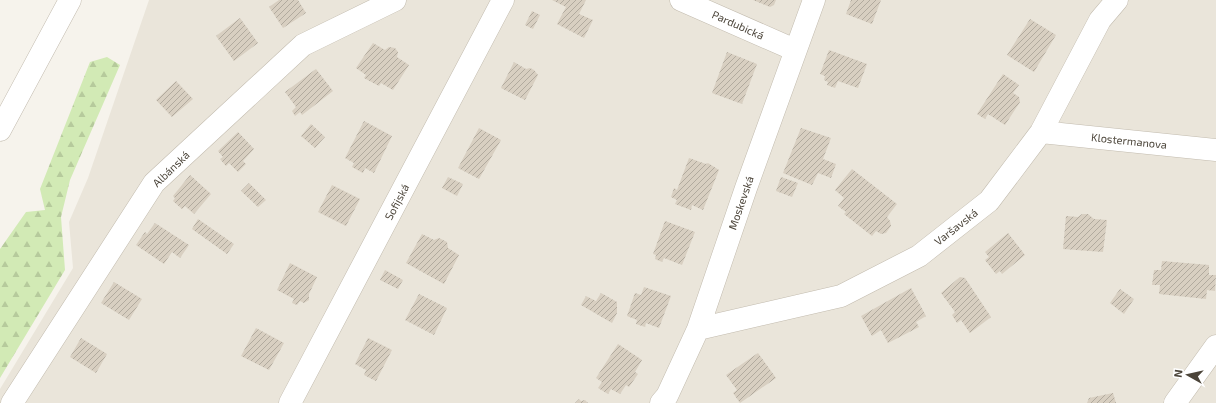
<svg xmlns="http://www.w3.org/2000/svg" width="1216" height="403" viewBox="0 0 1216 403" font-family="'Exo 2',sans-serif">
<style>
.residential{fill:#eae5da}
.forest{fill:url(#forest-firs)}
.building{fill:url(#building-hatch)}
.lines{fill:none;stroke-linecap:round;stroke-linejoin:round}
.minor-casing{stroke:#c2bbae;stroke-width:23}
.minor{stroke:#fff;stroke-width:22}
.labels{text-anchor:middle;stroke-width:4;stroke-linejoin:round;paint-order:stroke}
.street-label{font-size:11px;fill:#4b4439;stroke:#fff}
</style>
<defs>
<pattern id="forest-firs" width="22" height="20" patternUnits="userSpaceOnUse"><rect width="22" height="20" fill="#d2eab5"/><path d="M5 1l3.5 6h-7zM16 11l3.5 6h-7z" fill="#b6ca9c"/></pattern>
<pattern id="building-hatch" width="6" height="6" patternUnits="userSpaceOnUse"><rect width="6" height="6" fill="#d8cfc1"/><path d="M-1 1l2-2M0 6l6-6M5 7l2-2" fill="none" stroke="#b1aa9e"/></pattern>
</defs>
<rect width="100%" height="100%" fill="#f6f3ec"/>
<path class="residential" d="M 149,0 L 1216,0 L 1216,403 L 0,403 L 0,389 L 73,268 L 69,222 L 88,178 Z"/>
<path class="forest" d="M 107,57 L 120,65 L 70,180 L 61,217 L 65,270 L 0,378 L 0,249 L 26,212 L 45,210 L 40,189 L 90,62 Z"/>
<path class="building" d="M 279,0 L 298,0 L 306,13 L 283,28 L 269,7 Z
M 552,0 L 586,0 L 579,14 L 593,20 L 584,38 L 557,24 L 566,7 Z
M 753,0 L 776,0 L 774,5 L 770,7 Z
M 851,0 L 881,0 L 872,24 L 846,14 Z
M 532,11 L 540,15 L 533,29 L 525,25 Z
M 240,18 L 258,43 L 234,61 L 216,36 Z
M 1030,19 L 1056,35 L 1034,72 L 1007,55 Z
M 373,43 L 385,50 L 389,47 L 395,48 L 398,52 L 397,57 L 409,65 L 393,90 L 381,83 L 379,86 L 364,78 L 366,75 L 356,68 Z
M 829,50 L 867,64 L 858,88 L 838,81 L 835,88 L 827,85 L 828,82 L 824,80 L 825,76 L 820,74 Z
M 727,52 L 757,64 L 742,104 L 712,93 Z
M 514,62 L 526,69 L 530,68 L 534,70 L 538,75 L 525,100 L 501,88 Z
M 316,69 L 333,91 L 302,115 L 300,112 L 295,116 L 292,111 L 296,107 L 285,92 Z
M 1003,74 L 1019,85 L 1013,93 L 1019,97 L 1020,102 L 1005,125 L 988,114 L 985,119 L 977,114 Z
M 176,81 L 193,99 L 172,117 L 156,100 Z
M 364,121 L 392,136 L 374,173 L 365,168 L 363,173 L 352,167 L 354,163 L 345,158 Z
M 311,124 L 325,137 L 315,148 L 301,136 Z
M 479,128 L 501,140 L 479,179 L 458,168 Z
M 801,128 L 831,138 L 823,159 L 836,164 L 831,178 L 818,173 L 812,185 L 783,173 Z
M 238,132 L 254,149 L 243,161 L 246,164 L 238,172 L 229,163 L 226,166 L 220,159 L 223,157 L 218,151 Z
M 689,158 L 706,164 L 708,163 L 719,170 L 703,210 L 692,205 L 691,210 L 675,204 L 677,200 L 671,197 L 674,188 L 677,190 Z
M 852,169 L 897,204 L 887,217 L 890,221 L 891,226 L 886,233 L 881,234 L 876,231 L 872,236 L 844,214 L 846,212 L 838,206 L 844,198 L 835,190 Z
M 190,175 L 211,194 L 194,214 L 185,206 L 182,209 L 173,201 L 175,198 L 173,196 Z
M 448,177 L 463,184 L 457,196 L 442,188 Z
M 781,177 L 798,183 L 792,197 L 776,191 Z
M 249,183 L 266,200 L 258,207 L 241,191 Z
M 332,185 L 360,199 L 346,226 L 318,212 Z
M 1082,214 L 1088,214 L 1094,219 L 1107,220 L 1103,252 L 1063,249 L 1066,216 L 1078,217 Z
M 198,219 L 234,244 L 227,254 L 192,229 Z
M 665,221 L 695,232 L 682,265 L 664,258 L 662,262 L 655,259 L 656,255 L 653,254 Z
M 155,223 L 189,245 L 180,258 L 172,252 L 164,264 L 136,245 L 145,232 L 147,234 Z
M 1008,233 L 1025,255 L 1002,274 L 1000,271 L 996,274 L 985,260 L 989,257 L 985,252 Z
M 422,234 L 434,240 L 439,238 L 447,242 L 448,248 L 459,255 L 444,284 L 406,263 Z
M 1162,261 L 1209,265 L 1209,275 L 1216,275 L 1215,291 L 1207,290 L 1206,299 L 1159,294 L 1160,285 L 1152,285 L 1154,270 L 1161,270 Z
M 290,263 L 317,277 L 309,294 L 309,300 L 304,303 L 300,301 L 297,305 L 292,303 L 294,299 L 277,290 Z
M 385,270 L 403,280 L 398,289 L 380,280 Z
M 960,277 L 965,278 L 991,317 L 970,333 L 961,320 L 957,323 L 952,315 L 955,312 L 941,293 Z
M 114,282 L 142,299 L 129,320 L 101,303 Z
M 644,287 L 671,296 L 659,328 L 646,323 L 645,327 L 636,324 L 637,320 L 627,316 L 635,293 L 641,295 Z
M 911,288 L 926,316 L 916,322 L 919,327 L 888,343 L 881,330 L 872,336 L 861,316 Z
M 1120,289 L 1134,299 L 1124,314 L 1110,303 Z
M 601,293 L 617,302 L 617,313 L 612,323 L 581,305 L 586,296 L 596,301 Z
M 419,294 L 447,308 L 434,335 L 405,320 Z
M 256,328 L 284,343 L 269,370 L 241,356 Z
M 81,338 L 107,354 L 96,373 L 70,357 Z
M 368,338 L 392,350 L 376,381 L 364,375 L 366,370 L 355,364 Z
M 618,344 L 642,360 L 635,372 L 638,374 L 629,387 L 626,385 L 620,394 L 611,389 L 608,394 L 598,388 L 602,382 L 596,378 Z
M 758,353 L 776,378 L 740,403 L 733,393 L 737,390 L 726,375 Z
M 1113,393 L 1116,403 L 1087,403 L 1089,398 Z
M 579,399 L 581,401 L 585,400 L 588,403 L 575,403 Z"/>
<g class="lines">
<defs>
<path id="minor" d="M 681,0 L 795,50
M 0,130 L 70,0
M 1041,132 L 1216,150
M 698,329 L 841,296 L 919,256 L 989,201 L 1041,132 L 1100,20 L 1117,0
M 12,403 L 154,183 L 303,45 L 395,0
M 290,403 L 503,0
M 661,403 L 667,396 L 698,329 L 746,188 L 814,0
M 1175,403 L 1216,346"/>
</defs>
<use href="#minor" class="minor-casing"/>
<use href="#minor" class="minor"/>
</g>
<g class="labels">
<g class="street-label">
<text transform="translate(738 25) rotate(24)" y="4">Pardubická</text>
<text transform="translate(1129 141) rotate(6)" y="4">Klostermanova</text>
<text transform="translate(171 169) rotate(-44)" y="4">Albánská</text>
<text transform="translate(397 202) rotate(-62)" y="4">Sofijská</text>
<text transform="translate(741 203) rotate(-71)" y="4">Moskevská</text>
<text transform="translate(956 227) rotate(-38)" y="4">Varšavská</text>
</g>
</g>
<g transform="translate(1188 375) rotate(278)" stroke="#ffffff" stroke-width="3" paint-order="stroke">
<path d="M0-3L7 15L0 10L-7 15Z" fill="#4b4439"/>
<text y="-6" font-size="11" font-weight="bold" text-anchor="middle" fill="#4b4439">N</text>
</g>
</svg>
